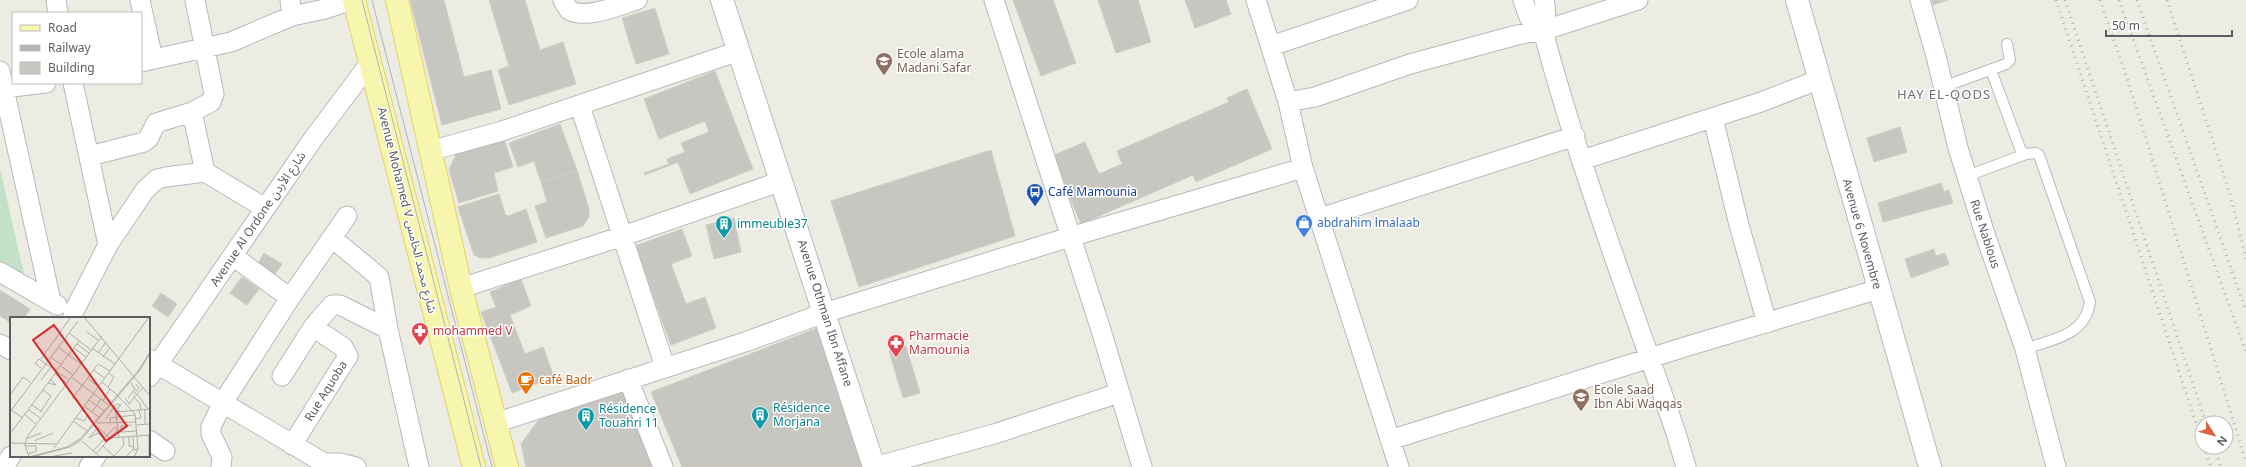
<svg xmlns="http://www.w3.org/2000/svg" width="2246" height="467" viewBox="0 0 2246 467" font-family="'Noto Sans','Noto Sans Arabic',sans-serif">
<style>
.green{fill:#c2e1c7}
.building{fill:#c8c6c0;stroke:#d0cec2}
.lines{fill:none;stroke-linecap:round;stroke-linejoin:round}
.service-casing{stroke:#b8b9be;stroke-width:12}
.minor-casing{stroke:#b8b9be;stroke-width:21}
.tertiary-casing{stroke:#b8b9be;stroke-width:24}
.primary-casing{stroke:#e2d366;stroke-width:24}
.service{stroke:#fff;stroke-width:10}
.minor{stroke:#fff;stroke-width:19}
.tertiary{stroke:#fff;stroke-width:22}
.primary{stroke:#f6f6ae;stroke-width:22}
.tram{stroke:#b3b4b4;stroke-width:1}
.rail{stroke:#b3b4b4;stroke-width:3;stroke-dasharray:1 5;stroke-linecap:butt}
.labels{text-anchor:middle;stroke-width:3;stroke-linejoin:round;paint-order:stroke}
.education-label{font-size:12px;fill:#785e54;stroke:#fff;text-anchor:start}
.transit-label{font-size:12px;fill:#164399;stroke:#fff;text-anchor:start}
.street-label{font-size:12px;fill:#5b5d62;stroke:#fff}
.shop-label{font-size:12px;fill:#366cbe;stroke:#fff;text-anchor:start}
.culture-label{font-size:12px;fill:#0d838f;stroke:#fff;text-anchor:start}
.health-label{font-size:12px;fill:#be3a42;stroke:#fff;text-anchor:start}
.food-label{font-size:12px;fill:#c56008;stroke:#fff;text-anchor:start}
.neighbourhood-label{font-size:13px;letter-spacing:1px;fill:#6c6f74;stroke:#fff}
.inset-road{fill:none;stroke:#aeafab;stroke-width:1}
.view{fill:#d62828;fill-opacity:0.15;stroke:#d62828;stroke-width:2}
.inset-edge{fill:none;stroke:#5b5d62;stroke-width:2}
</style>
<rect width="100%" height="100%" fill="#ecece3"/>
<path class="green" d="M 0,169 L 27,287 L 0,271 Z"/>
<path class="building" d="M 410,0 L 444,0 L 464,77 L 491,70 L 501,109 L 442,125 Z
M 489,0 L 525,0 L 540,50 L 563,42 L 576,84 L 509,105 L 498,70 L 509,66 Z
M 1013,0 L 1053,0 L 1076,63 L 1041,76 Z
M 1098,0 L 1138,0 L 1151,42 L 1116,53 Z
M 1185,0 L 1226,0 L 1231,14 L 1195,28 Z
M 1932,0 L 1948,0 L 1933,5 Z
M 655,8 L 669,54 L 636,64 L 622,18 Z
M 715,71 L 753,169 L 690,194 L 678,162 L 645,175 L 644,173 L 669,164 L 667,159 L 685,152 L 681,143 L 709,132 L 705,121 L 659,139 L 644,99 Z
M 1247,89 L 1272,149 L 1196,182 L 1193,175 L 1081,224 L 1052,156 L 1085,142 L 1099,174 L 1122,164 L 1117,151 L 1229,102 L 1227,98 Z
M 560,124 L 577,170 L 541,182 L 534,161 L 518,167 L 509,143 Z
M 1900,127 L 1907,152 L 1874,162 L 1867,138 Z
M 503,135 L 513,167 L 494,173 L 498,191 L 459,203 L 449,170 L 457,152 Z
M 991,150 L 1015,236 L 859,287 L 831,201 Z
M 577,170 L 589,209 L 589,217 L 583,226 L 546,238 L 535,206 L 547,202 L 541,182 Z
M 1941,183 L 1944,192 L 1949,190 L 1953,203 L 1883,222 L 1878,203 Z
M 499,194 L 505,214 L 508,216 L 526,209 L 537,242 L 489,258 L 480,258 L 474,255 L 458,207 Z
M 734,218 L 741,252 L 714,259 L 706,225 Z
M 682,229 L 692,256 L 671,264 L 686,304 L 705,297 L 716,328 L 671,345 L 635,246 Z
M 1934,249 L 1936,256 L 1945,253 L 1949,264 L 1911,278 L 1905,259 Z
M 264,253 L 282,264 L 274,276 L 257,265 Z
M 242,277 L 259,289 L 247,305 L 230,293 Z
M 521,279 L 531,306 L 510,315 L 525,354 L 543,347 L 554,377 L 512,393 L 481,312 L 496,307 L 490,292 Z
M 0,290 L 30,309 L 24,318 L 11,318 L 11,323 L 0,316 Z
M 161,293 L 177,304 L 168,317 L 152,306 Z
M 820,327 L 865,467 L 682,467 L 651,392 Z
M 906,346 L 920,393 L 903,398 L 889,351 Z
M 626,390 L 655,467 L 526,467 L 521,444 L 540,418 Z"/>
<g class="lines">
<defs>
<path id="service" d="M 1991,70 L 2021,151 L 2026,154 L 2036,153 L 2039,155 L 2090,302 C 2085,336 2053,339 2025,349
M 1943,87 L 2006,64 L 2010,60 L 2007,44
M 1967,176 L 2026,154"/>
<path id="minor" d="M 56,0 L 58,13
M 140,0 L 153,59
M 195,0 L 214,94 L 211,102 L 192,112 L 205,172
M 290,0 L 292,16
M 563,0 L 569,10 C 585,20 620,5 637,0
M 994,0 L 1101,330 L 1142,467
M 1256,0 L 1288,102 L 1303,168 L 1399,467
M 1523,0 L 1529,17 L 1545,38
M 1544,0 C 1548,14 1543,29 1546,42 C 1582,174 1631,303 1676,433 L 1686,467
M 1920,0 L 1937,60 L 1958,148 L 1985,234 L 2025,349 L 2056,467
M 1271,46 L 1408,0
M 141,62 L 231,42 L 292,16 L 325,9 L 352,0
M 0,71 L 51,301
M 4,88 L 46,83
M 1288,102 L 1315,97 L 1410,64 L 1517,35 L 1548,29 L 1638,0
M 580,106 L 665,367
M 1713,118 L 1739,225 L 1767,323
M 430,151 L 502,131 L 739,51
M 90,156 L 144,142 L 148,139 L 156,123 L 192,112
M 1582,160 L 1761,102 L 1818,80
M 1320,218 L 1575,136
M 332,238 L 379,277 L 388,329 L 419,467
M 108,245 L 145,190 L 157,179 L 166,177 L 205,172 L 265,208
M 0,272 L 57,305
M 461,288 L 623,236 L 782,181
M 290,298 L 347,216
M 73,313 L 108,245 L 73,83
M 0,344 L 11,350
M 149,359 L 324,463 L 340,463 L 356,467
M 282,376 L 313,327 L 332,305 L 340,305 L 388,329
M 149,377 L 313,139 L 370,63
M 628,379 L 663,467
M 495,423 L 745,342 L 824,313 L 1070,237 L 1303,168
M 149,440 L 165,451
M 1390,440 L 1688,346 L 1879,289
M 292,445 L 348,356 L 343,347 L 313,327
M 4,467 L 11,456
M 89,467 L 96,456
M 221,467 L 222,457 L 211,434 L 211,427 L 222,404 L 290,298 L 233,256
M 874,467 L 994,434 L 1119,393"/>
<path id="tertiary" d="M 722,0 L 874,467
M 1797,0 L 1930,467"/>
<path id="primary" d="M 354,0 L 474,467
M 397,0 L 461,288 L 507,467"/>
</defs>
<use href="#service" class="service-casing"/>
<use href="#minor" class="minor-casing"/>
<use href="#tertiary" class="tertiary-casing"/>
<use href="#primary" class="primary-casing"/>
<use href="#service" class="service"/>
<use href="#minor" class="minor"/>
<use href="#tertiary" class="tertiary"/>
<use href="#primary" class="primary"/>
<path class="tram" d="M 362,0 L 481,467
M 372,0 L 492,467"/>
<path class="rail" d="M 2056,0 L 2202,441
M 2065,0 L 2206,423
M 2100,0 L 2127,78 L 2246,462
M 2119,0 L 2246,352
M 2137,0 L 2246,311
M 2167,0 L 2230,194 L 2246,259
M 2204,447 L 2211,467
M 2214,447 L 2221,467"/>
</g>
<defs>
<symbol id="school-pin" viewBox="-11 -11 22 30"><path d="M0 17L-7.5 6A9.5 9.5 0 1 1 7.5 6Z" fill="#8d6e63" stroke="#fff"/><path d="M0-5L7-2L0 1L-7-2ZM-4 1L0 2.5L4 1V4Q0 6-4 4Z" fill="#fff"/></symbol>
<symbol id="bus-pin" viewBox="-11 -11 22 30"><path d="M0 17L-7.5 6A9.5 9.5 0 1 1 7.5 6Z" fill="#1a4fb4" stroke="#fff"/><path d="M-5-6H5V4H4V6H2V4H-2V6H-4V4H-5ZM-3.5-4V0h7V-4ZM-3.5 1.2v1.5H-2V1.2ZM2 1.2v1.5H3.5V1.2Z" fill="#fff"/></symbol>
<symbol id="shop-pin" viewBox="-11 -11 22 30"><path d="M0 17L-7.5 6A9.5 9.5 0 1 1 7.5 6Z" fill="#3f7fe0" stroke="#fff"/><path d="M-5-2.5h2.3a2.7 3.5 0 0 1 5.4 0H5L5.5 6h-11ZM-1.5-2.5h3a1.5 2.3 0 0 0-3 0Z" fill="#fff"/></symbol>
<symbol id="building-pin" viewBox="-11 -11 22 30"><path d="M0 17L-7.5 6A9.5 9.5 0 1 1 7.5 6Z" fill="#0f9aa8" stroke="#fff"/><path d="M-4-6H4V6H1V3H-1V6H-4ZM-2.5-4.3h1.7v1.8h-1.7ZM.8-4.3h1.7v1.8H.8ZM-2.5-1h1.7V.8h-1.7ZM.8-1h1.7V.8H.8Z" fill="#fff"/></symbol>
<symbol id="pharmacy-pin" viewBox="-11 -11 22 30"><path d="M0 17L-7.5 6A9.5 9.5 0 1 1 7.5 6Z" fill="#e0444e" stroke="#fff"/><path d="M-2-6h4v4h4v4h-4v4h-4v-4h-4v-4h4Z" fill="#fff"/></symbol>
<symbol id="cafe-pin" viewBox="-11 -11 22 30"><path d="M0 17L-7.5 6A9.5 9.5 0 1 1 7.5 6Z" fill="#e8710a" stroke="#fff"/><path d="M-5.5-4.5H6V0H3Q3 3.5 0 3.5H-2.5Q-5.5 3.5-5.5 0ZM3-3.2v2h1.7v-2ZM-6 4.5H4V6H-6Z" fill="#fff"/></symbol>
</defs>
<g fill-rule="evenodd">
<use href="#school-pin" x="874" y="51" width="20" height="27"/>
<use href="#bus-pin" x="1025" y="182" width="20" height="27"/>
<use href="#shop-pin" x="1294" y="213" width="20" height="27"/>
<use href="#building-pin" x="714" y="214" width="20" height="27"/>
<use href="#pharmacy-pin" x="410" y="321" width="20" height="27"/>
<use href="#pharmacy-pin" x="886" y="333" width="20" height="27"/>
<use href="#cafe-pin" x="516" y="370" width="20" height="27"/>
<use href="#school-pin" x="1571" y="387" width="20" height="27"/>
<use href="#building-pin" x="750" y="405" width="20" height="27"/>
<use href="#building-pin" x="576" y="406" width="20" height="27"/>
</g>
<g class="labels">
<g class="education-label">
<text x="897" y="58">Ecole alama<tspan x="897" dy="14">Madani Safar</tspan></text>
<text x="1594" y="394">Ecole Saad<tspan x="1594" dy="14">Ibn Abi Waqqas</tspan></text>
</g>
<g class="transit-label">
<text x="1048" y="196">Café Mamounia</text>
</g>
<g class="street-label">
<text transform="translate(407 210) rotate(76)" y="4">Avenue Mohamed V شارع محمد الخامس</text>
<text transform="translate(258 219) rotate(-56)" y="4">Avenue Al Ordone شارع الأردن</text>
<text transform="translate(1862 234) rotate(74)" y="4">Avenue 6 Novembre</text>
<text transform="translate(1985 234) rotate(72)" y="4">Rue Nablous</text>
<text transform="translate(825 313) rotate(72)" y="4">Avenue Othman Ibn Affane</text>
<text transform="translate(326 391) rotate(-58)" y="4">Rue Aquoba</text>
</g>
<g class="shop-label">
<text x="1317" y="227">abdrahim lmalaab</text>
</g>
<g class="culture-label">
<text x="737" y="228">immeuble37</text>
<text x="773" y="412">Résidence<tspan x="773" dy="14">Morjana</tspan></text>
<text x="599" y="413">Résidence<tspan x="599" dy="14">Touahri 11</tspan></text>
</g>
<g class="health-label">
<text x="433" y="335">mohammed V</text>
<text x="909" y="340">Pharmacie<tspan x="909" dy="14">Mamounia</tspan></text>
</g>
<g class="food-label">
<text x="539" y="384">café Badr</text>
</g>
<g class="neighbourhood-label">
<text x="1944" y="99">HAY EL-QODS</text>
</g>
</g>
<g transform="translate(10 317)">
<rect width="140" height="140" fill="#ecece3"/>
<path class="inset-road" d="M 74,0 L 140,79M 77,15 L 88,23M 59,16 L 81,33M 67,27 L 79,36M 48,30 L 71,47M 64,31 L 76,40M 82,31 L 105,47M 88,36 L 96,25M 40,40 L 52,48M 93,40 L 100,30M 31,42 L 61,0M 51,49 L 63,58M 31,51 L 25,46 L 29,42 L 59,63M 83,53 L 95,61M 46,54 L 69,24M 45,57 L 57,66M 61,60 L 99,88M 77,61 L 89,70M 31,63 L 41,50M 92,65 L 107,78 L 125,97 L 128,132 L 124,140M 38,66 L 46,68 L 41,63M 98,70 L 104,60 L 99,56M 124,77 L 129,71 L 126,67M 127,77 L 138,92M 0,78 L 13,60 L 20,65M 115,81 L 119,87 L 124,80M 118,81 L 125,72 L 121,66M 62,82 L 88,47 L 100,54M 79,83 L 94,94M 93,84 L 100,72M 106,87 L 111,88 L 108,90 L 108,95M 22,88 L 32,95M 105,88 L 109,121M 74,89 L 89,100M 1,93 L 13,101M 19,93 L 30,101M 131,93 L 130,87 L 124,80 L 133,71M 31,94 L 41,79 L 33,73M 0,95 L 68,4M 82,95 L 91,82M 106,95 L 140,92M 15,98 L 26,107M 66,101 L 74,104 L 78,98 L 72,93M 96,102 L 105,88M 125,102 L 131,101 L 129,93M 63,104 L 77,114M 100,105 L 100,101 L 125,98M 87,106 L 126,105M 135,107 L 135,93M 85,108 L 100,121 L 140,118M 126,108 L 140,107M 110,115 L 126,114M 112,115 L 111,109 L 122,108M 0,117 L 47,54M 139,118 L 139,140M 119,120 L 119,129 L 124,130M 123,120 L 124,133 L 128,132M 79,121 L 88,116 L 94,122M 79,121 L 87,111M 16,122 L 31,116M 24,124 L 43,116M 72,124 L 90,140M 0,126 L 46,127M 15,129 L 26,129 L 26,134 L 18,137M 93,129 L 105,140M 44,131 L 139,0M 83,134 L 104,111 L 108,111M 86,137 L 108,112M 104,139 L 114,128 L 113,120M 19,140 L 15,128 L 17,120 L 92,19M 19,140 L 57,130 L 70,122 L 128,54 L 140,35M 22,140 L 60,130 L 71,123 L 130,53 L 140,36M 39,140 L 62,136M 116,140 L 124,131"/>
<path class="view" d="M 44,8 L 117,109 L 96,124 L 23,23 Z"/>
<rect width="140" height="140" class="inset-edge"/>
</g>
<rect x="12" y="12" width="130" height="72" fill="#ffffff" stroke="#bdbec0"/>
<rect x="20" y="25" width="20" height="6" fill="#f6f6ae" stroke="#bdbec0"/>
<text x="48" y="32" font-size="12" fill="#5b5d62">Road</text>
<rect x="20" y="45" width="20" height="6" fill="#b3b4b4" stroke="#bdbec0"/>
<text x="48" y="52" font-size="12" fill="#5b5d62">Railway</text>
<rect x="20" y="62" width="20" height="12" fill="#c8c6c0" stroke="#bdbec0"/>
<text x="48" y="72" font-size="12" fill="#5b5d62">Building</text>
<g transform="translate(2214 435) rotate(126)"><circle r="19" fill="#ffffff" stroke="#bdbec0"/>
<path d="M0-3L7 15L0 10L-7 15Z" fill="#d7633f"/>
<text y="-6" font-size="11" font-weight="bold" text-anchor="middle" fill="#5b5d62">N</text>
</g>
<path d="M2106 30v6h126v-6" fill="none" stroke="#5b5d62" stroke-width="2"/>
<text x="2112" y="30" font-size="12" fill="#5b5d62" stroke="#ffffff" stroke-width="3" paint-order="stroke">50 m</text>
</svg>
